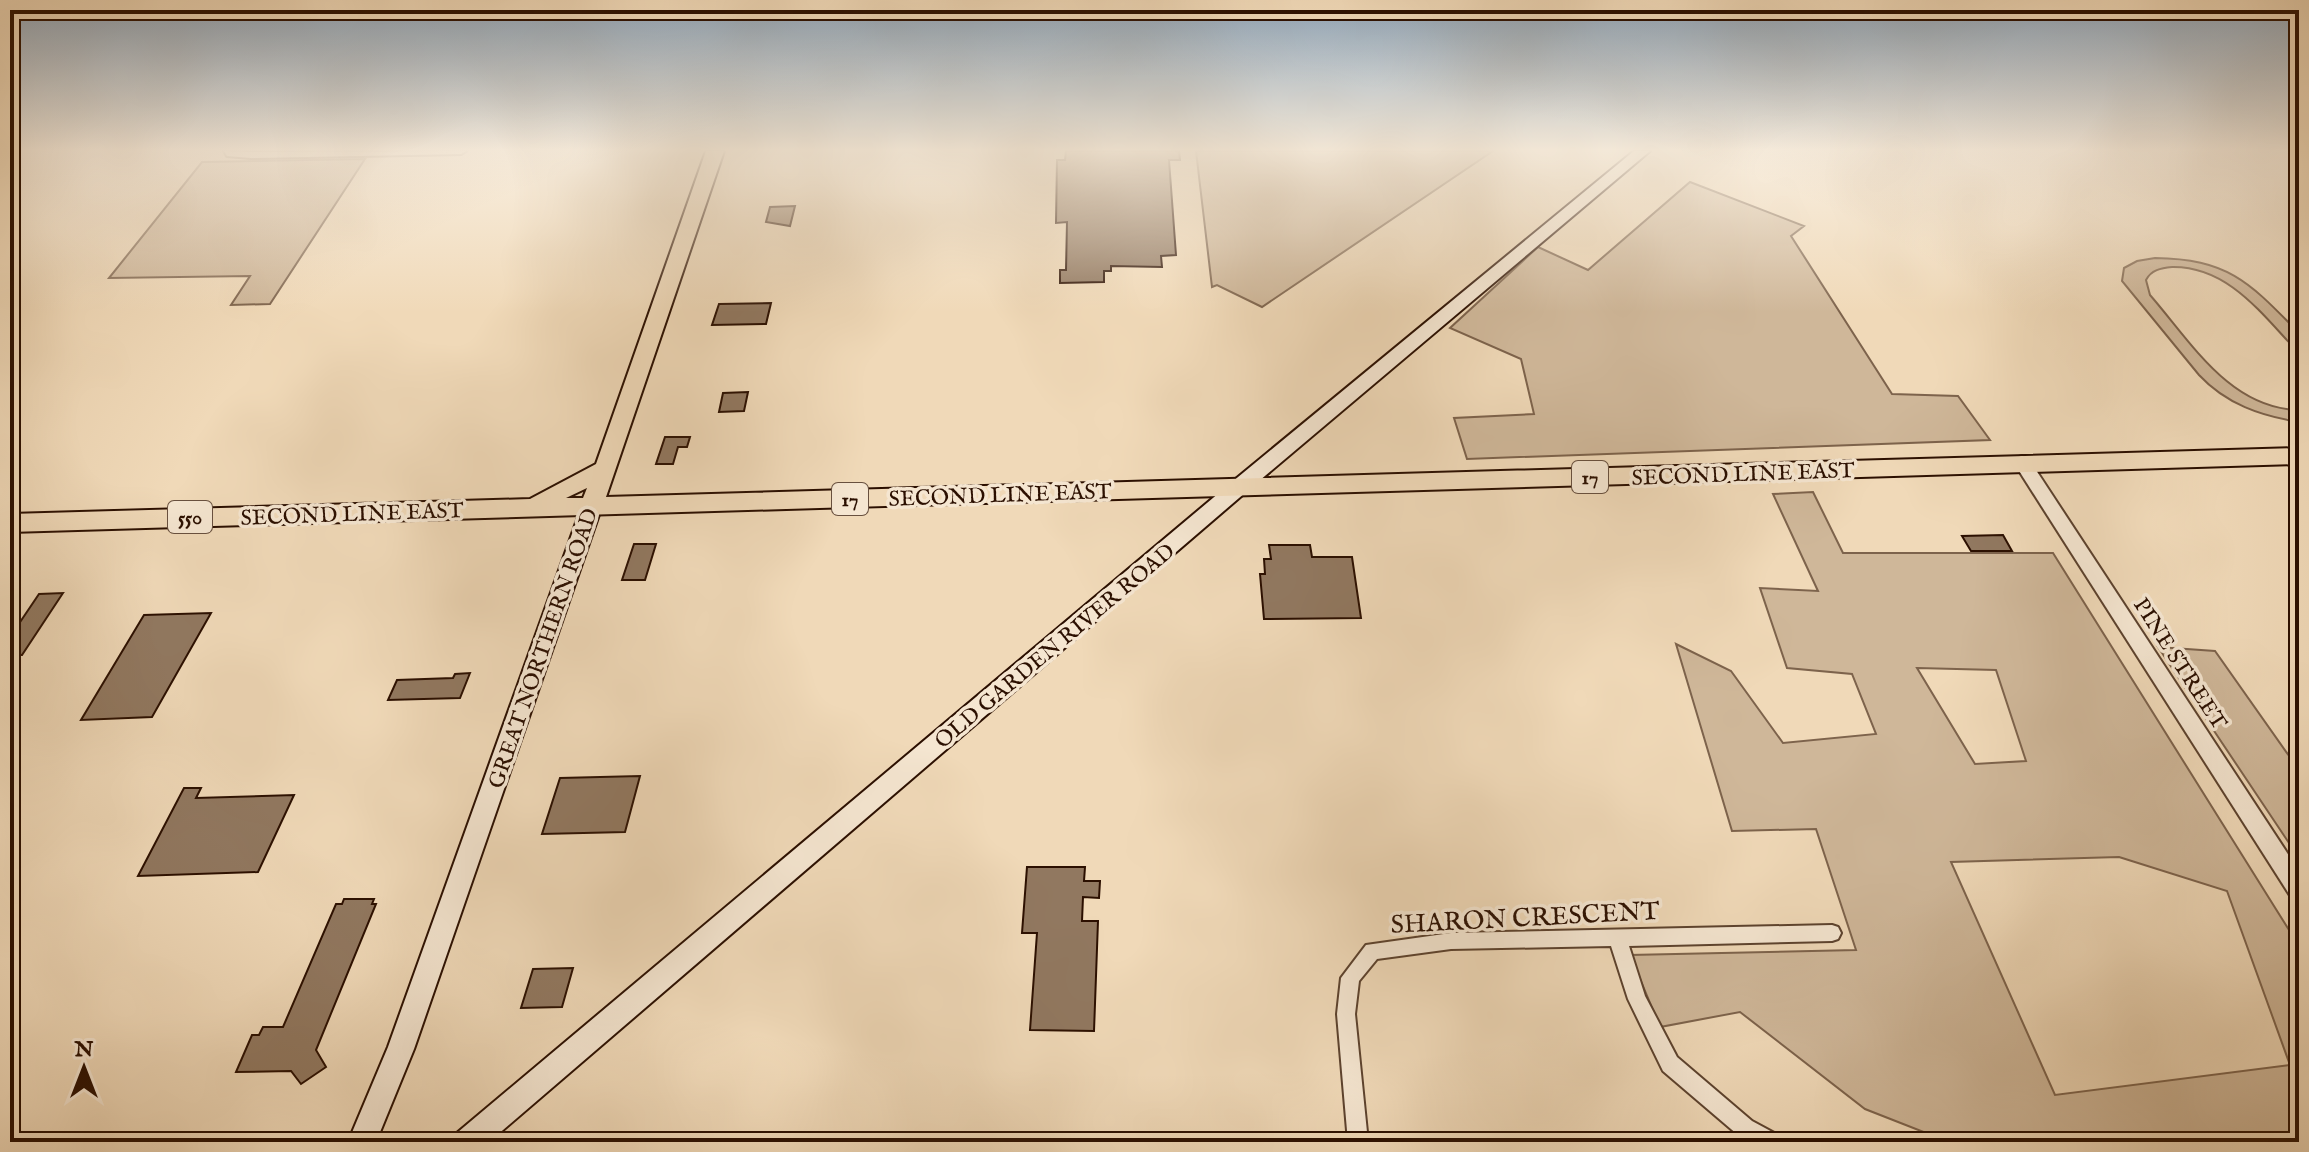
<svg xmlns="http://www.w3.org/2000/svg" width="2309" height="1152" viewBox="0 0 2309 1152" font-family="'IM FELL English',serif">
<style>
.green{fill:#cfb799;stroke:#7d634c;stroke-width:2;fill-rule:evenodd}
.building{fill:#917860;stroke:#2b0f00;stroke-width:2}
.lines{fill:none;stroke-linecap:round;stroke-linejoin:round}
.minor-casing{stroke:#5c422e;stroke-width:4}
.tertiary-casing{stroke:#5c422e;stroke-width:4}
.secondary-casing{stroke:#2b0f00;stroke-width:4}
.trunk-casing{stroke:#2b0f00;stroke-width:4}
.minor{fill:#f5e6d1;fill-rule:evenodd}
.tertiary{fill:#f5e6d1;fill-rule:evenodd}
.secondary{fill:#f5e6d1;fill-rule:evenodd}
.trunk{fill:#f0d9b8;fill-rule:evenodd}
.labels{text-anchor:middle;stroke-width:7;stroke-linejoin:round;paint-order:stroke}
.shield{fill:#f5e6d1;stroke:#68503f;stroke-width:2}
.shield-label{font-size:20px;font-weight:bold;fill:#2b0f00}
.street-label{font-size:22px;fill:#2b0f00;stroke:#f5e6d1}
.near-street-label{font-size:26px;fill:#2b0f00;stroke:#f5e6d1}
</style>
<rect width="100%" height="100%" fill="#f0d9b8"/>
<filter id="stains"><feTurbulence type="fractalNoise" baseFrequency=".0025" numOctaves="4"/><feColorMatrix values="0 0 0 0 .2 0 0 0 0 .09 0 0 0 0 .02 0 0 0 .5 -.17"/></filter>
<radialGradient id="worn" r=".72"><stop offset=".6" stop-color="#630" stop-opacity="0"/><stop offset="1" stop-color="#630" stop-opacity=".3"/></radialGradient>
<path class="green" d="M 1196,151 L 1493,151 L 1262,307 L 1217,285 L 1212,287 Z
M 365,159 L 270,304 L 231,305 L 250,276 L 109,278 L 202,162 Z
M 1690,182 L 1804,226 L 1791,236 L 1892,394 L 1958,396 L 1990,440 L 1467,459 L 1454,418 L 1534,414 L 1521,359 L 1450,328 L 1538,247 L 1588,270 Z
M 2155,258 C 2229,259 2250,283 2299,333 L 2299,353 C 2263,316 2229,266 2172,267 C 2161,268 2151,270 2146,280 L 2150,295 C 2191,342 2230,409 2299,410 L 2299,422 C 2261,416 2226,404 2199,375 L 2122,281 L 2124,268 L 2137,261 Z
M 1813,492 L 1843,553 L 2053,553 L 2299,946 L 2299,1142 L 1949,1142 L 1865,1109 L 1740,1012 L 1660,1027 L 1630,955 L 1856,950 L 1816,829 L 1732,831 L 1676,644 L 1731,671 L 1783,743 L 1876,734 L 1852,674 L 1787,668 L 1760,588 L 1818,591 L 1773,494 ZM 1917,668 L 1996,670 L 2026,761 L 1975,764 ZM 2119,857 L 2227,891 L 2290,1065 L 2055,1095 L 1951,862 Z
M 2158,647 L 2215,651 L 2299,770 L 2299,858 Z"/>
<path class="building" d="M 1066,151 L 1179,151 L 1180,160 L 1169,160 L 1176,255 L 1161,256 L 1162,267 L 1111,266 L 1111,271 L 1104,271 L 1104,282 L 1060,283 L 1060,270 L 1066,270 L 1067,222 L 1056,223 L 1057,160 L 1065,160 Z
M 795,206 L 790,226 L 766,222 L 770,207 Z
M 771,303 L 766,324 L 712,325 L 719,304 Z
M 748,392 L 744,411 L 719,412 L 723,393 Z
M 665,437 L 690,437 L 687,447 L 678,447 L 673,464 L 656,464 Z
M 2003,535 L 2012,551 L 1971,551 L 1962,536 Z
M 634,544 L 656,544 L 645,580 L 622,580 Z
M 1269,545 L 1310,545 L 1312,557 L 1352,557 L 1361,618 L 1264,619 L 1260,574 L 1265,574 L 1264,559 L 1271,559 Z
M 63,593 L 22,655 L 10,655 L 10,637 L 39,594 Z
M 211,613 L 152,717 L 81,720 L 144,615 Z
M 470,673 L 460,698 L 388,700 L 397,680 L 453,678 L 455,674 Z
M 640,776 L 625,832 L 542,834 L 560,778 Z
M 184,788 L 201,788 L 196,798 L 294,795 L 258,872 L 138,876 Z
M 1027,867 L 1085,867 L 1084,881 L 1100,881 L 1099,898 L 1083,897 L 1082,921 L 1098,921 L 1094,1031 L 1030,1030 L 1037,933 L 1022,933 Z
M 344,899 L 374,899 L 372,904 L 376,904 L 316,1050 L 326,1067 L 301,1084 L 291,1071 L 236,1072 L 252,1035 L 259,1035 L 263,1027 L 283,1027 L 336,904 L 342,904 Z
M 573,968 L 562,1007 L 521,1008 L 533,969 Z"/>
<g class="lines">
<defs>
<path id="minor" d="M 224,151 L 251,152 L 466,151 L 461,154 L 251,158 L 227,156 Z
M 1832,925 L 1838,927 L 1841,933 L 1838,939 L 1832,941 L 1629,946 L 1645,996 L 1677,1057 L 1752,1121 L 1778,1135 L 1781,1142 L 1752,1142 L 1738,1135 L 1663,1071 L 1628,999 L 1611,946 L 1451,949 L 1377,959 L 1359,981 L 1355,1014 L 1368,1142 L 1348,1142 L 1337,1014 L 1341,978 L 1366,945 L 1451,933 Z"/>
<path id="tertiary" d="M 2022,456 L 2028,458 L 2299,871 L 2299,900 L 2291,897 L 2016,466 L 2014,462 L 2016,458 Z"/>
<path id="secondary" d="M 1634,151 L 1650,151 L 1246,492 L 489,1142 L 454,1142 L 458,1132 L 1232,482 Z
M 592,499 L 602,506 L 414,1049 L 376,1142 L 348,1142 L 388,1047 L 582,506 Z"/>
<path id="trunk" d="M 706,151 L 724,151 L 606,497 L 2299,448 L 2299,464 L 10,532 L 10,514 L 530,499 L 596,464 ZM 587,488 L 583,498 L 566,498 Z"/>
</defs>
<use href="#minor" class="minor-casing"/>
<use href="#tertiary" class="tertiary-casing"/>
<use href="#secondary" class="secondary-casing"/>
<use href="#trunk" class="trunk-casing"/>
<use href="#minor" class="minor"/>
<use href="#tertiary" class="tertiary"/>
<use href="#secondary" class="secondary"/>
<use href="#trunk" class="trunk"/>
</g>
<linearGradient id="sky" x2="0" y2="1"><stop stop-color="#90a7bc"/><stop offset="0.48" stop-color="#f8eedf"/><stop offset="1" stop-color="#f8eedf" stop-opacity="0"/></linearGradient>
<rect width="2309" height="312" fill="url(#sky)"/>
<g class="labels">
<g class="shield">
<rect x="1572" y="461" width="36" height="32" rx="6"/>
<rect x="832" y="483" width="36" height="32" rx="6"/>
<rect x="168" y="501" width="44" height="32" rx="6"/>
</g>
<g class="shield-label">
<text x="1590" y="484">17</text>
<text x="850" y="506">17</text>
<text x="190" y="524">550</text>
</g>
<g class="street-label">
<text transform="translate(1743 473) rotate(-2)" y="8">SECOND LINE EAST</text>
<text transform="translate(1000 494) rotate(-2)" y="8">SECOND LINE EAST</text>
<text transform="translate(352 513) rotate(-2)" y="8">SECOND LINE EAST</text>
<text transform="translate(1054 645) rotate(-40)" y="8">OLD GARDEN RIVER ROAD</text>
<text transform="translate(542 648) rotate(-71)" y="8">GREAT NORTHERN ROAD</text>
<text transform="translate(2181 663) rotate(57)" y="8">PINE STREET</text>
</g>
<g class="near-street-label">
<text transform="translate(1525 917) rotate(-3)" y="9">SHARON CRESCENT</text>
</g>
</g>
<rect width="2309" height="1152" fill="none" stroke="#f0d9b8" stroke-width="40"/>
<rect x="12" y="12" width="2285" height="1128" fill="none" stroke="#2b0f00" stroke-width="4"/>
<rect x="20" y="20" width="2269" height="1112" fill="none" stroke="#2b0f00" stroke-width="2"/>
<g transform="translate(84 1068)" stroke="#f5e6d1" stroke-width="6" paint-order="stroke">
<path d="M0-6L14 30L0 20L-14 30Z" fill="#2b0f00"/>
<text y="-12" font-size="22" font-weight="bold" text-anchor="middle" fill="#2b0f00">N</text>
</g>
<rect width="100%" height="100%" filter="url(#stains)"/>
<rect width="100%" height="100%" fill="url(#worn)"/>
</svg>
